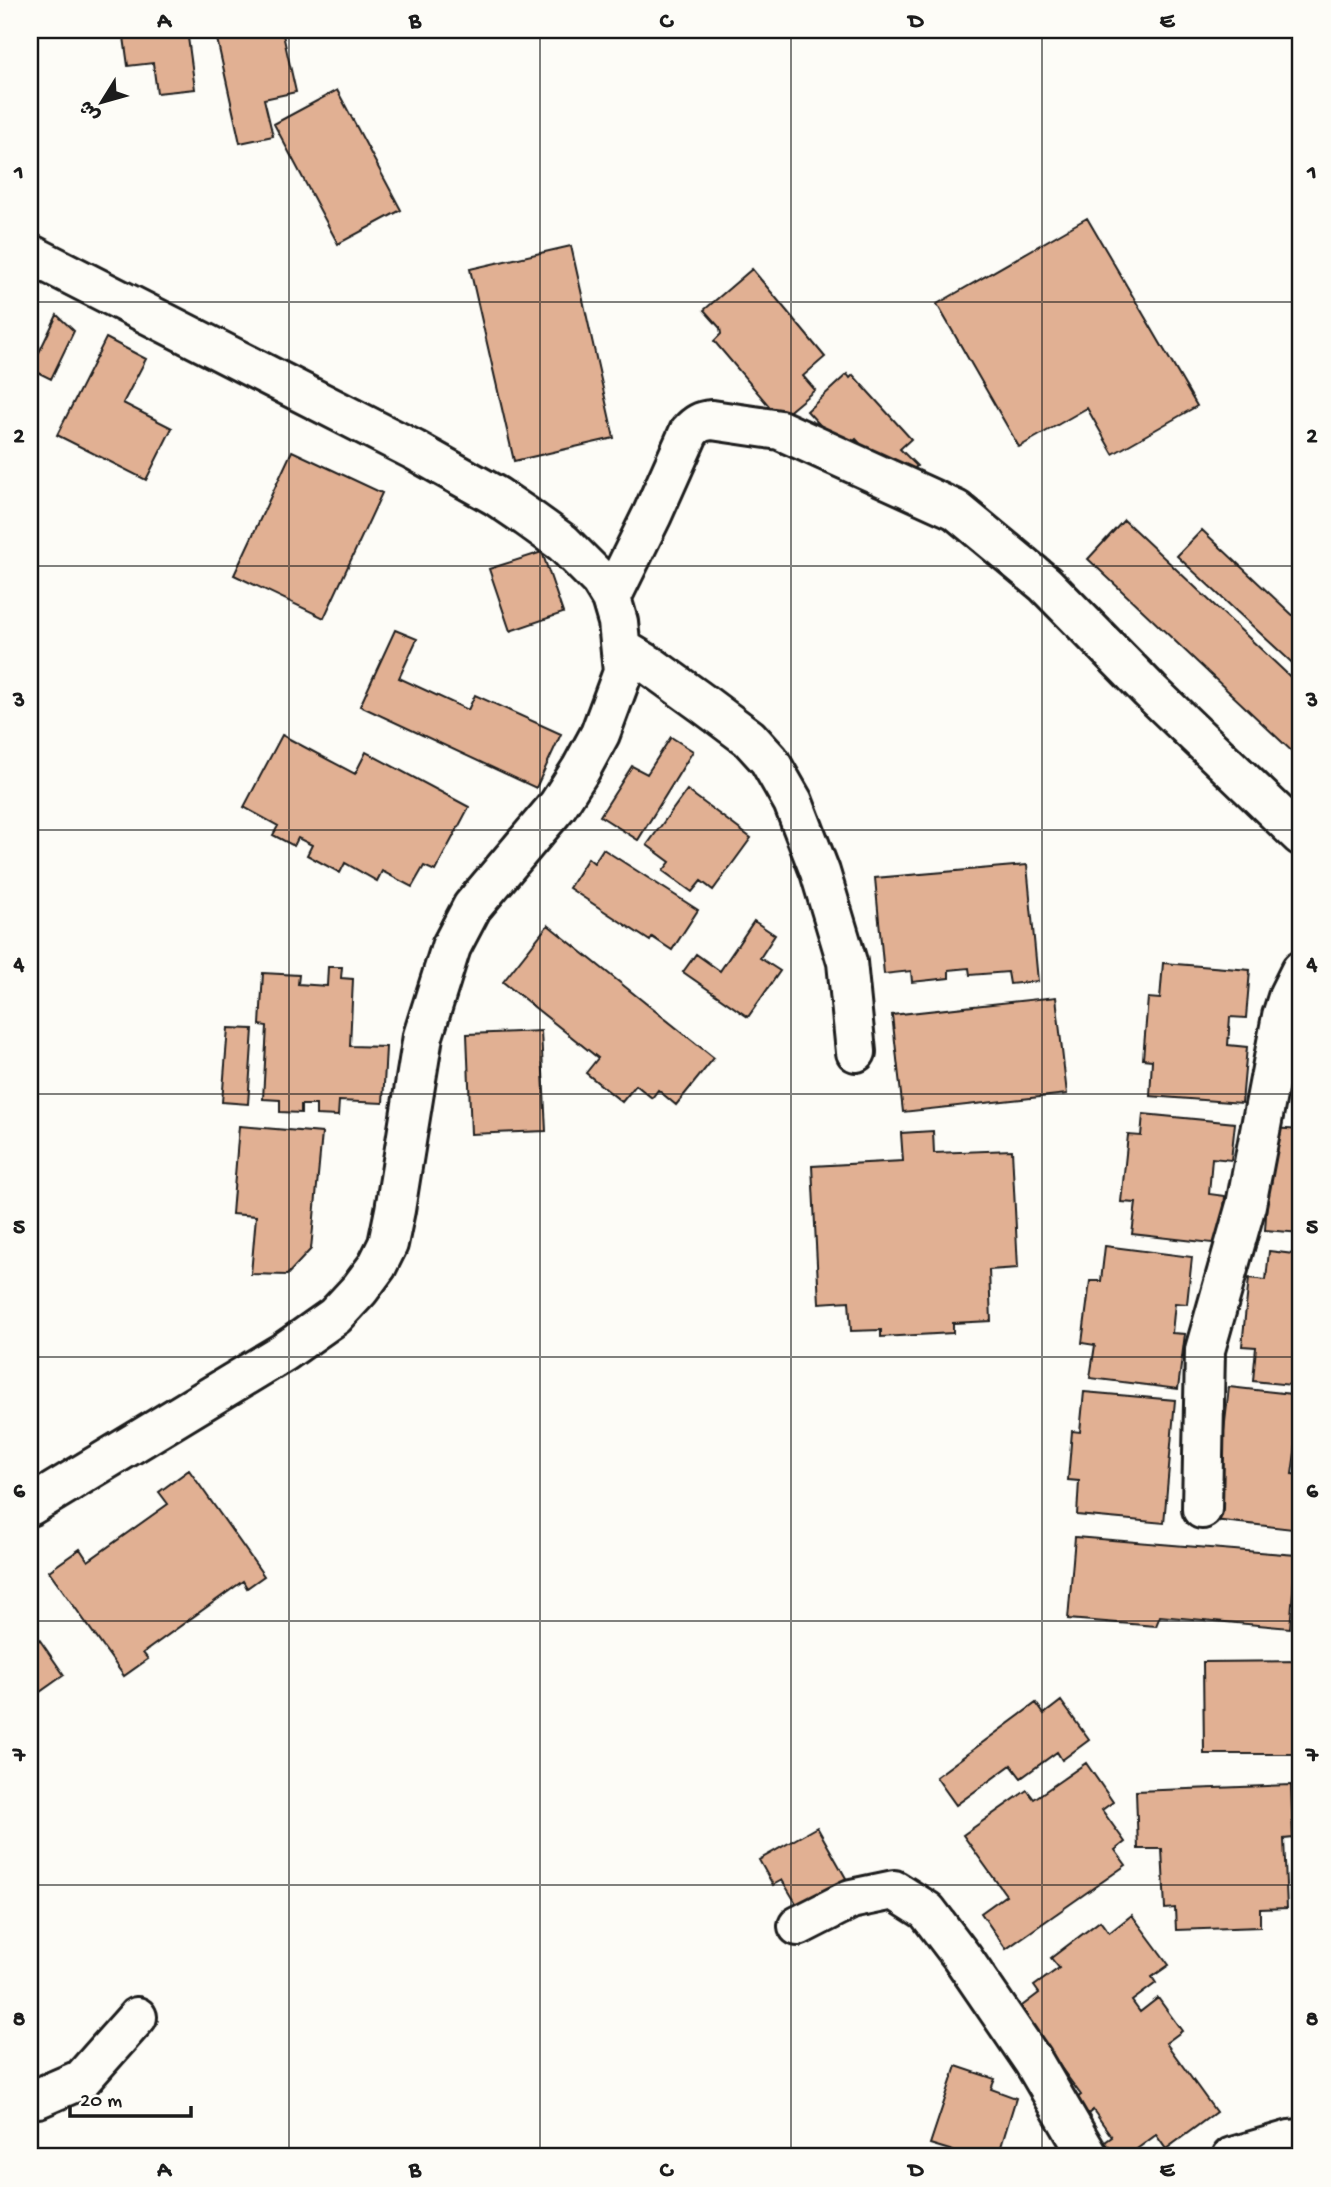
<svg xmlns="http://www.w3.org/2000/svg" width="1331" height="2187" viewBox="0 0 1331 2187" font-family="'Gochi Hand','Playpen Sans Arabic',sans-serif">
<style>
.building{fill:#e1b093;stroke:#1c1c1c;stroke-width:2}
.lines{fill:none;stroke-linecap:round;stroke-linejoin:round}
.minor-casing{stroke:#1c1c1c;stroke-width:44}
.minor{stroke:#fdfcf7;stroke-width:38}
.grid{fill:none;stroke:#1c1c1c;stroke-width:2;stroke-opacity:0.55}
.neatline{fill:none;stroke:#1c1c1c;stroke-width:2.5}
.grid-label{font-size:23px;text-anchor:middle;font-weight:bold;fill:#1c1c1c}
</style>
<rect width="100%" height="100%" fill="#fdfcf7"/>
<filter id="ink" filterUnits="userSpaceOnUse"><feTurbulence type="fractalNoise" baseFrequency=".0143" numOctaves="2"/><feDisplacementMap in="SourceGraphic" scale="14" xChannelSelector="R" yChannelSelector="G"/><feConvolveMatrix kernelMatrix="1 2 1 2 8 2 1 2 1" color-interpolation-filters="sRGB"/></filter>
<g filter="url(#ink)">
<path class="building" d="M 123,30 L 187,30 L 195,89 L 157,93 L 153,63 L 128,66 Z
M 215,30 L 282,30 L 296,92 L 264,99 L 273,136 L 240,143 Z
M 337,90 L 401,210 L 338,244 L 274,124 Z
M 1087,218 L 1197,406 L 1113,454 L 1087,408 L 1019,447 L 937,304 Z
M 571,246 L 614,438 L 514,461 L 470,269 Z
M 752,269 L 825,357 L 803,376 L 815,390 L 780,419 L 714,341 L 721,334 L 720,328 L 704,310 Z
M 57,315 L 74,331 L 51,379 L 31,369 Z
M 106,338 L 146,359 L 123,403 L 172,428 L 146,480 L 57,435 Z
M 847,374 L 850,378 L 853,375 L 911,439 L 900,449 L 917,466 L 908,474 L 886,472 L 856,439 L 844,451 L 807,411 Z
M 292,451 L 382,493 L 324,618 L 234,575 Z
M 1124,520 L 1301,687 L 1301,755 L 1299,758 L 1088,559 Z
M 1202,530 L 1301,623 L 1301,671 L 1177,556 Z
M 542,552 L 563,613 L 510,631 L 489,569 Z
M 395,630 L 417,639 L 399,678 L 468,710 L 475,695 L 561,734 L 536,788 L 360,706 Z
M 282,735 L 355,774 L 366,752 L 469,807 L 435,871 L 424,866 L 412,887 L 382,871 L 377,881 L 345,863 L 340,873 L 307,855 L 312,845 L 298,838 L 294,846 L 273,835 L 278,826 L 244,807 Z
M 671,737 L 693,751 L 638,840 L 600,816 L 632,766 L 647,774 Z
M 687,790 L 751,838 L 713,890 L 701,881 L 692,892 L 663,871 L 670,862 L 647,845 Z
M 603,849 L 698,910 L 672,950 L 652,937 L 650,941 L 569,888 L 588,858 L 594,863 Z
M 1027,865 L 1038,981 L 1010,984 L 1008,972 L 970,975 L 969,968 L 949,970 L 949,978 L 912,982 L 911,971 L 884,974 L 875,878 Z
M 754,921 L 775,935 L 760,958 L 780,971 L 748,1017 L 683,972 L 696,954 L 720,971 Z
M 548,925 L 714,1058 L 676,1105 L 658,1090 L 652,1098 L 636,1085 L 622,1102 L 586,1073 L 598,1058 L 503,982 Z
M 1163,963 L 1250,970 L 1246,1018 L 1230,1017 L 1228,1045 L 1247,1047 L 1242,1103 L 1150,1096 L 1152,1060 L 1143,1059 L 1148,998 L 1160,999 Z
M 328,967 L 342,967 L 341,978 L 353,979 L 350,1046 L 386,1047 L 383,1103 L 339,1101 L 338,1116 L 316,1115 L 316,1105 L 301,1105 L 301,1113 L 280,1112 L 280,1100 L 263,1099 L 267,1026 L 260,1025 L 263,973 L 299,975 L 298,984 L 327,986 Z
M 1301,995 L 1301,1097 L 1294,1096 Z
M 1056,997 L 1067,1094 L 903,1112 L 892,1015 Z
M 228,1028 L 253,1029 L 248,1104 L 222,1102 Z
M 541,1031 L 546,1131 L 471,1134 L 467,1034 Z
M 1143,1114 L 1235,1123 L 1231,1160 L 1212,1158 L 1209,1194 L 1225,1196 L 1221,1244 L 1132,1234 L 1136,1203 L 1121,1202 L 1128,1135 L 1141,1136 Z
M 239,1126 L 322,1133 L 311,1249 L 287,1275 L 251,1274 L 256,1216 L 232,1214 Z
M 1272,1128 L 1301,1130 L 1301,1233 L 1265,1230 Z
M 933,1131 L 934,1153 L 1012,1150 L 1018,1268 L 989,1270 L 991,1321 L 953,1323 L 953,1333 L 881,1337 L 881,1330 L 851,1331 L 849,1301 L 819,1303 L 812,1166 L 903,1161 L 901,1133 Z
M 1105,1246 L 1192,1257 L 1187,1304 L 1175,1303 L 1172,1333 L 1185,1334 L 1178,1389 L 1090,1378 L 1095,1345 L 1082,1343 L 1090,1281 L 1101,1281 Z
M 1269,1251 L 1301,1255 L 1301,1386 L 1253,1381 L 1256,1347 L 1242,1346 L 1249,1278 L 1266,1280 Z
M 1229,1387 L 1301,1395 L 1301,1445 L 1296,1445 L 1292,1474 L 1301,1475 L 1301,1530 L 1214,1520 Z
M 1084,1392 L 1175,1400 L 1164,1523 L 1077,1515 L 1079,1481 L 1068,1480 L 1072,1431 L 1080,1432 Z
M 189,1470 L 264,1576 L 247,1588 L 243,1581 L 143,1653 L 148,1659 L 124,1676 L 49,1571 L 80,1549 L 88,1561 L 168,1504 L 159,1492 Z
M 1075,1537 L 1296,1555 L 1290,1628 L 1160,1616 L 1156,1626 L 1068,1619 Z
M 30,1626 L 64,1675 L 30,1699 Z
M 1301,1661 L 1301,1754 L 1204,1754 L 1203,1662 Z
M 1061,1701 L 1089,1740 L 1062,1760 L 1057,1752 L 1021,1778 L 1011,1765 L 956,1805 L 936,1777 L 1036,1703 L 1044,1714 Z
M 1086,1763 L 1113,1802 L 1102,1810 L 1125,1842 L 1115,1850 L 1126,1865 L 1006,1949 L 981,1913 L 1006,1895 L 963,1835 L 1027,1790 L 1034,1799 Z
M 1291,1785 L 1293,1838 L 1284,1839 L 1287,1908 L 1260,1909 L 1260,1927 L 1176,1930 L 1175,1908 L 1165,1909 L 1162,1849 L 1138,1849 L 1136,1791 Z
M 817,1827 L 847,1880 L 799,1908 L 782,1880 L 773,1885 L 759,1860 Z
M 1132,1915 L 1169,1965 L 1152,1977 L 1156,1983 L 1132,2001 L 1140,2012 L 1158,1998 L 1182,2031 L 1166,2043 L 1216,2112 L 1166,2149 L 1156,2135 L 1126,2157 L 1117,2157 L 1105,2142 L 1112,2137 L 1093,2110 L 1084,2117 L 1072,2102 L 1081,2095 L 1018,2009 L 1039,1993 L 1034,1986 L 1059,1968 L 1051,1958 L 1100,1921 L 1109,1933 Z
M 956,2066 L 995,2079 L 991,2089 L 1016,2098 L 1000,2150 L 1023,2157 L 951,2157 L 953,2151 L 930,2144 Z"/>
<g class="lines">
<defs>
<path id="minor" d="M 30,254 L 414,450 L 496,496 L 527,517 L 563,543 L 600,580 L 611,598 L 618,622 L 623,672 L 600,734 L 581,769 L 558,805 L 472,907 L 451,947 L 423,1036 L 395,1210 L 388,1244 L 377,1266 L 360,1289 L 335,1316 L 284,1352 L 30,1506
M 611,598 L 652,515 L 689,432 C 696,424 701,421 712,420 L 780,430 L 956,510 L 1045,584 L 1150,691 L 1301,836
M 621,648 L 651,666 L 705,705 L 749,738 L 769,760 L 793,802 L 820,872 L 847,962 L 856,1052
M 1202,1509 L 1205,1350 L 1246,1205 L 1282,1016 L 1289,994 L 1301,970
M 798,1926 L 851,1899 L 894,1890 L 927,1911 L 962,1957 L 1033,2061 L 1089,2157
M 30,2099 L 38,2098 L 82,2079 L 137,2017
M 1232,2157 L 1290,2140 L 1301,2139"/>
</defs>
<use href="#minor" class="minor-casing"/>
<use href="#minor" class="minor"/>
</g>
</g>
<path class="grid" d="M 289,30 L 289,2157M 540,30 L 540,2157M 791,30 L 791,2157M 1042,30 L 1042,2157M 30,302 L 1301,302M 30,566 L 1301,566M 30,830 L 1301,830M 30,1094 L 1301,1094M 30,1357 L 1301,1357M 30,1621 L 1301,1621M 30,1885 L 1301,1885"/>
<rect width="1331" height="2187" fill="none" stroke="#fdfcf7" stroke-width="77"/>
<g transform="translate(102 102) rotate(233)" stroke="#fdfcf7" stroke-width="5" paint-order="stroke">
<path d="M0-5L12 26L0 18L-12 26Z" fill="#1c1c1c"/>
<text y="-10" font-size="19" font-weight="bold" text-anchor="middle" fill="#1c1c1c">ش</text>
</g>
<path d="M70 2106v10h121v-10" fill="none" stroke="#1c1c1c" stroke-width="3.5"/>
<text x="80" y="2106" font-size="21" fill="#1c1c1c" stroke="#fdfcf7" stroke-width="5" paint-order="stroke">20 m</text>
<rect x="38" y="38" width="1254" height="2110" class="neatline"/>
<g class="grid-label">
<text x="164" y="27">A</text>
<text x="415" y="27">B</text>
<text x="666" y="27">C</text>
<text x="916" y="27">D</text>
<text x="1167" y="27">E</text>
<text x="19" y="178">1</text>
<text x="1312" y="178">1</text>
<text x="19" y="442">2</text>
<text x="1312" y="442">2</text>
<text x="19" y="706">3</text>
<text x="1312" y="706">3</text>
<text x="19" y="970">4</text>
<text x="1312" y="970">4</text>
<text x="19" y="1233">5</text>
<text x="1312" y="1233">5</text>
<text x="19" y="1497">6</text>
<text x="1312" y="1497">6</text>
<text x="19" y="1761">7</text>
<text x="1312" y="1761">7</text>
<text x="19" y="2025">8</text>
<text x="1312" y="2025">8</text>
<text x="164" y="2176">A</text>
<text x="415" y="2176">B</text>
<text x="666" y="2176">C</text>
<text x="916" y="2176">D</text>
<text x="1167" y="2176">E</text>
</g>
</svg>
